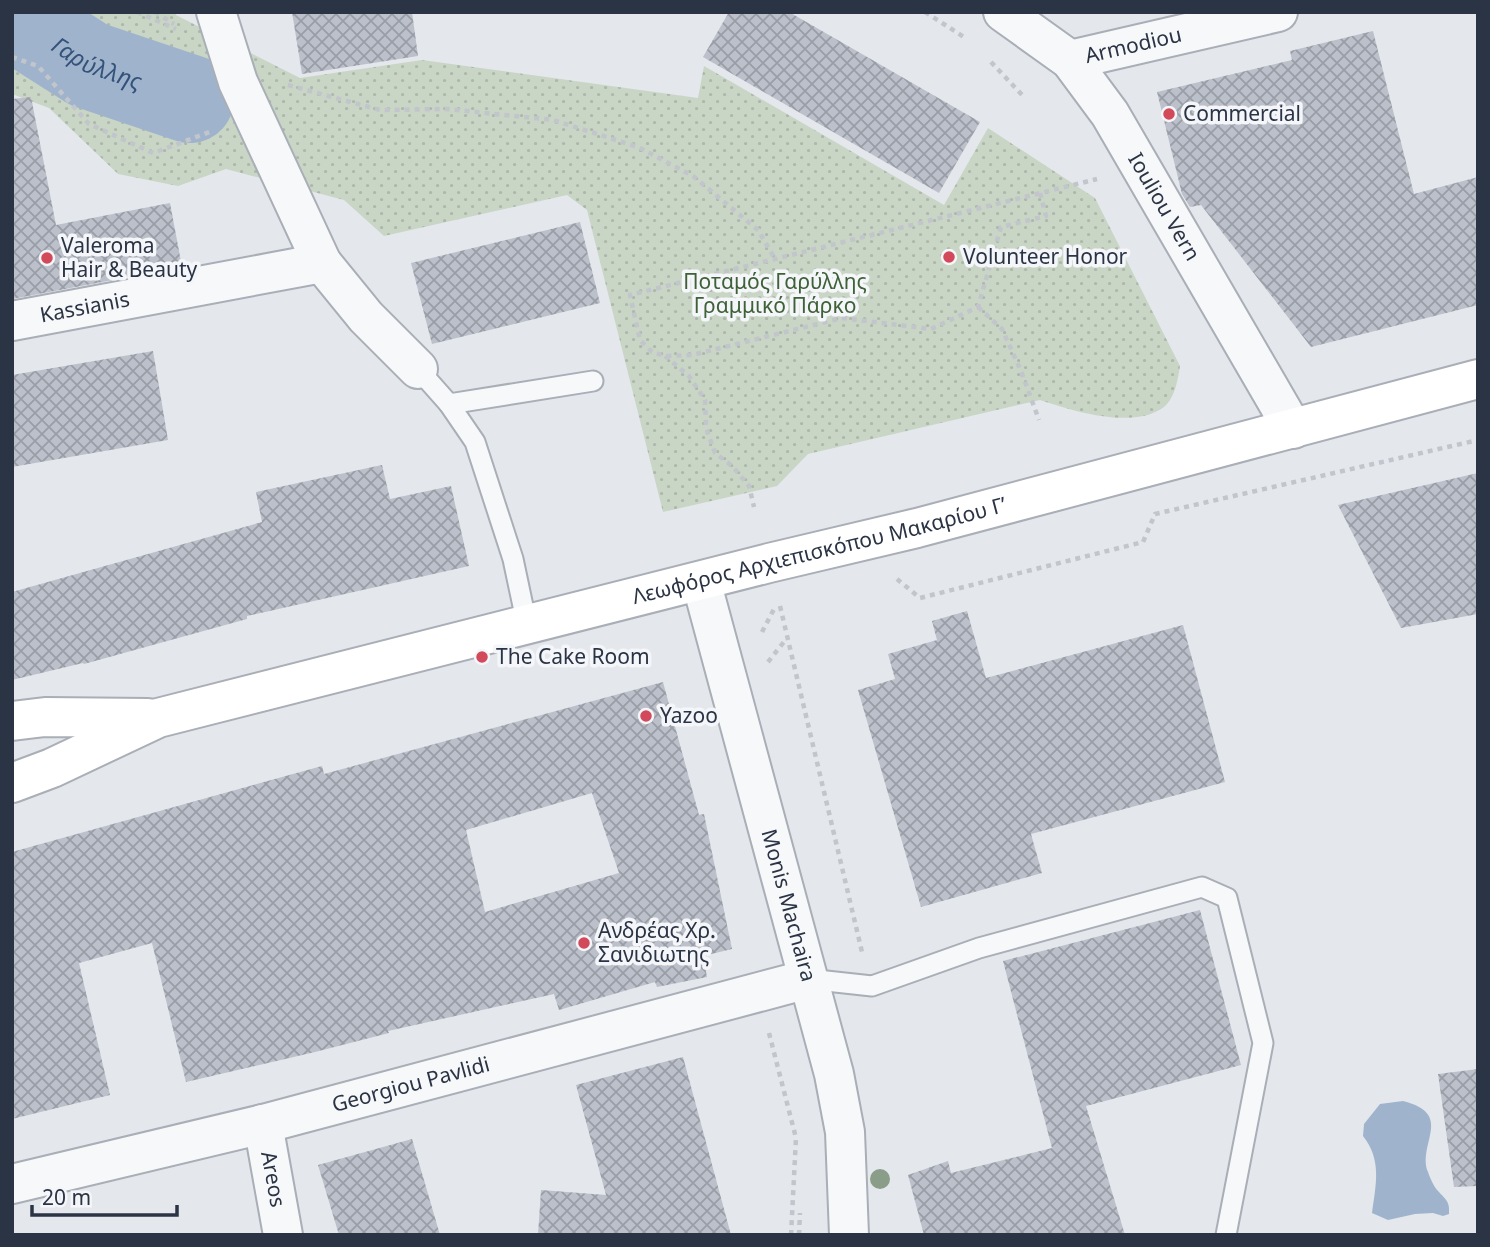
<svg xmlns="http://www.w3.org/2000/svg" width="1490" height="1247" font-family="'Noto Sans',sans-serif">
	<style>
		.park { fill: url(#park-dots) }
		.water { fill: #9fb4cc }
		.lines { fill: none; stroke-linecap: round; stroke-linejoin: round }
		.river { stroke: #9fb4cc; stroke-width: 88 }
		.building { fill: url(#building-cross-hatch); fill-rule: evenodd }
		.lane-casing { stroke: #a9aeb7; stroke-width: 23 }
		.street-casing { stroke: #a9aeb7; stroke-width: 42 }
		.secondary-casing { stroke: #a9aeb7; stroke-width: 42 }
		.path { stroke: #c2c5cb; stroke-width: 4.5; stroke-dasharray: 5 5; stroke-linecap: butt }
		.lane { stroke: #f7f8fa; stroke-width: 19 }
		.street { stroke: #f7f8fa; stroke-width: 38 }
		.secondary { stroke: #fff; stroke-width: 38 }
		.tree { fill: #899d89 }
		.poi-dot { fill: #d1495b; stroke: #f4f6f9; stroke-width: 2.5 }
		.labels { text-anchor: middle; stroke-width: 7; stroke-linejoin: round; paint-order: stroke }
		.street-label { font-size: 21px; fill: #2b3445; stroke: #f4f6f9 }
		.poi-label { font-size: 21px; fill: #2b3445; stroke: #f4f6f9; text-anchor: start }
		.park-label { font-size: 21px; fill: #3f6138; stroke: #f4f6f9 }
		.water-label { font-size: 23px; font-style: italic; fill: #34527a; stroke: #f4f6f9 }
	</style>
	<defs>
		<pattern id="park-dots" width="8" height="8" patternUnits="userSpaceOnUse" patternTransform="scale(1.75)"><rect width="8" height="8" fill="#c9d6c5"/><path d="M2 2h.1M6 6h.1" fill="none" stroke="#adb8ab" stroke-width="1.8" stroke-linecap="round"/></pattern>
		<pattern id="building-cross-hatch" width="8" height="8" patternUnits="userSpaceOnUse" patternTransform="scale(1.75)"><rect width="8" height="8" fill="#bbc0ca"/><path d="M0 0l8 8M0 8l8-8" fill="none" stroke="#989da6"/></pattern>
	</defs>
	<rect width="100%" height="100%" fill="#e4e7ec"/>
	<path class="park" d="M12,12h163l1,3 124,63 122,-18 276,38 6,-32 240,139 44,-77 107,70 85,168c-2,13 -5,32 -16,41 -31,23 -91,4 -124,-7l-232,54 -31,32 -114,26 -76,-302 -20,-15 -183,41 -40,-36 -118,-31 -48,17 -60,-12 -69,-66 -37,-14z"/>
	<path class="water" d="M1403,1101c52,13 14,43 25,71 2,6 6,15 10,19 8,9 12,10 11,23l-6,2 -10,-3 -18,1 -27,6 -16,-7c4,-29 10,-53 -9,-77l1,-12 16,-20z"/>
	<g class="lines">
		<path class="river" id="s1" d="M12,16l77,49 101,34"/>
	</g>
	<g class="building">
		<polygon points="292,12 412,12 418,56 302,74"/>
		<polygon points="729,12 789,12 980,122 939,193 703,57"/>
		<polygon points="1373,31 1414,194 1478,177 1478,305 1311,347 1201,205 1190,207 1182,194 1157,92 1292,60 1290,51"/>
		<polygon points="31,97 56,225 170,203 182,267 12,299 12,99"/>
		<polygon points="580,222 600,303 432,344 411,263"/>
		<polygon points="153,351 168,440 12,467 12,375"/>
		<polygon points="382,465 390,499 451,486 469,566 247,616 247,619 84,664 83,663 12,680 12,592 262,522 256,492"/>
		<polygon points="1478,473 1478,614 1401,628 1338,505"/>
		<polygon points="967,611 986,678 1183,625 1225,782 1031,834 1042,873 921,907 858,690 895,679 888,654 937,640 932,621"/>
		<path d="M663,682l36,133 5,-1 28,135 -29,7 4,21 -50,10 -2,-5 -96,28 -5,-16 -166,37 1,2 -74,19 -129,30 -34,-139 -73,20 31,132 -98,24v-267l310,-86 2,8zM592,793l27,80 -134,39 -19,-82z"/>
		<polygon points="1200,910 1241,1065 1086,1106 1125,1235 924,1235 908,1175 948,1161 951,1173 1052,1148 1003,961"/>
		<polygon points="683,1057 731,1235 538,1235 541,1190 606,1195 576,1085"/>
		<polygon points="1478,1069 1478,1186 1454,1187 1438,1074"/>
		<polygon points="412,1139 440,1235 339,1235 318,1165"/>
	</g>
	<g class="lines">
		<g class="lane-casing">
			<g id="lane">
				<polyline points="418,369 449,404 475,442 513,559 527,625"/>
				<polyline points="449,404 593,381"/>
				<polyline points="808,979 872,986 979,948 1202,887 1227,898 1263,1043 1226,1235"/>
			</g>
		</g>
		<g class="street-casing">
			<g id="street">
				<polyline points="216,12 238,82 322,263 366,317 418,369"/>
				<path id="s2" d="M1003,12l67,48 40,54 183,315"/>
				<path id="s3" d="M1070,60l208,-48"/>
				<path id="s4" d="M12,321l310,-58"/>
				<path id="s5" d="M701,581l133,493 11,58 4,103"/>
				<path id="s6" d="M263,1124l20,111"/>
				<path id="s7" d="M12,1184l251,-60 545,-145"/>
			</g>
		</g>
		<g class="secondary-casing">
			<g id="secondary">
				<polyline points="12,721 45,717 148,718"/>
				<path id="s8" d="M12,783l40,-15 106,-50 611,-155 148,-35 561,-149"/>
			</g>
		</g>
		<g class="path">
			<polyline points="137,12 176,29"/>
			<polyline points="155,12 174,24"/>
			<polyline points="925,12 964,37"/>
			<polyline points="12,57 38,66 89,124 153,153 212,131"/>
			<polyline points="991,62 1024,97"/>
			<polyline points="288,85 380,110 447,109 553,120 638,147 693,176 758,230 775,259"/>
			<polyline points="1040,193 1046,216 1001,227 978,307 931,329 842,318 692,355 665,356 652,352 640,340 630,295 1097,179"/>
			<polyline points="978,307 1002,329 1021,371 1039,420"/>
			<polyline points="665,356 689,376 705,400 706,428 715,453 732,466 749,486 754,507"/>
			<polyline points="897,579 920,598 1143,542 1155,514 1478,440"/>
			<polyline points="780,606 862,952"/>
			<polyline points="762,632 774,609"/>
			<polyline points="768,662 787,638"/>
			<polyline points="769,1033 796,1138"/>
			<polyline points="791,1235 796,1138"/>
			<polyline points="799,1235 800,1213"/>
		</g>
		<use href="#lane" class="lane"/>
		<use href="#street" class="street"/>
		<use href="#secondary" class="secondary"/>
	</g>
	<circle class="tree" cx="880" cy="1179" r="10"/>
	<g class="poi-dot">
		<circle cx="1169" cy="114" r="7"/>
		<circle cx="949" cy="257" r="7"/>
		<circle cx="47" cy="258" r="7"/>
		<circle cx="482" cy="657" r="7"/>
		<circle cx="646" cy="716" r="7"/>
		<circle cx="584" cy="943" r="7"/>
	</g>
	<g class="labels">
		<g class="street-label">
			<text dy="7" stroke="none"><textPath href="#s3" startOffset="65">Armodiou</textPath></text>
			<text dy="7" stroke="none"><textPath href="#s2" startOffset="257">Iouliou Vern</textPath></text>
			<text dy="7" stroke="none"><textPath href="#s4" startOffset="74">Kassianis</textPath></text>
			<text dy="7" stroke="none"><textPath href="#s8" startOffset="842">Λεωφόρος Αρχιεπισκόπου Μακαρίου Γ’</textPath></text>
			<text dy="7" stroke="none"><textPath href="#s5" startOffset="336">Monis Machaira</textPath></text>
			<text dy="7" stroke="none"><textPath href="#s7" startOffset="411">Georgiou Pavlidi</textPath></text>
			<text dy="7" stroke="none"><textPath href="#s6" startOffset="56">Areos</textPath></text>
		</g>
		<g class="poi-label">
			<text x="1183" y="121">Commercial</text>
			<text x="61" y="253">Valeroma<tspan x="61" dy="24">Hair &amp; Beauty</tspan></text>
			<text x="963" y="264">Volunteer Honor</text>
			<text x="496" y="664">The Cake Room</text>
			<text x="660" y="723">Yazoo</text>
			<text x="598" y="938">Ανδρέας Χρ.<tspan x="598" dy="24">Σανιδιωτης</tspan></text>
		</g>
		<g class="park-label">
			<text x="775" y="289">Ποταμός Γαρύλλης<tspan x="775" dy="24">Γραμμικό Πάρκο</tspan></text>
		</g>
		<g class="water-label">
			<text dy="8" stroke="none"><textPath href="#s1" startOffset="98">Γαρύλλης</textPath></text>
		</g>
	</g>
	<rect width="1490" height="1247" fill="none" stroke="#2b3445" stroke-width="28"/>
	<path d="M32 1205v10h145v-10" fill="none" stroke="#2b3445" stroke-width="3.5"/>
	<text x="42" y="1205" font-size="21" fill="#2b3445" stroke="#f4f6f9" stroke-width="5" paint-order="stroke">20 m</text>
</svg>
